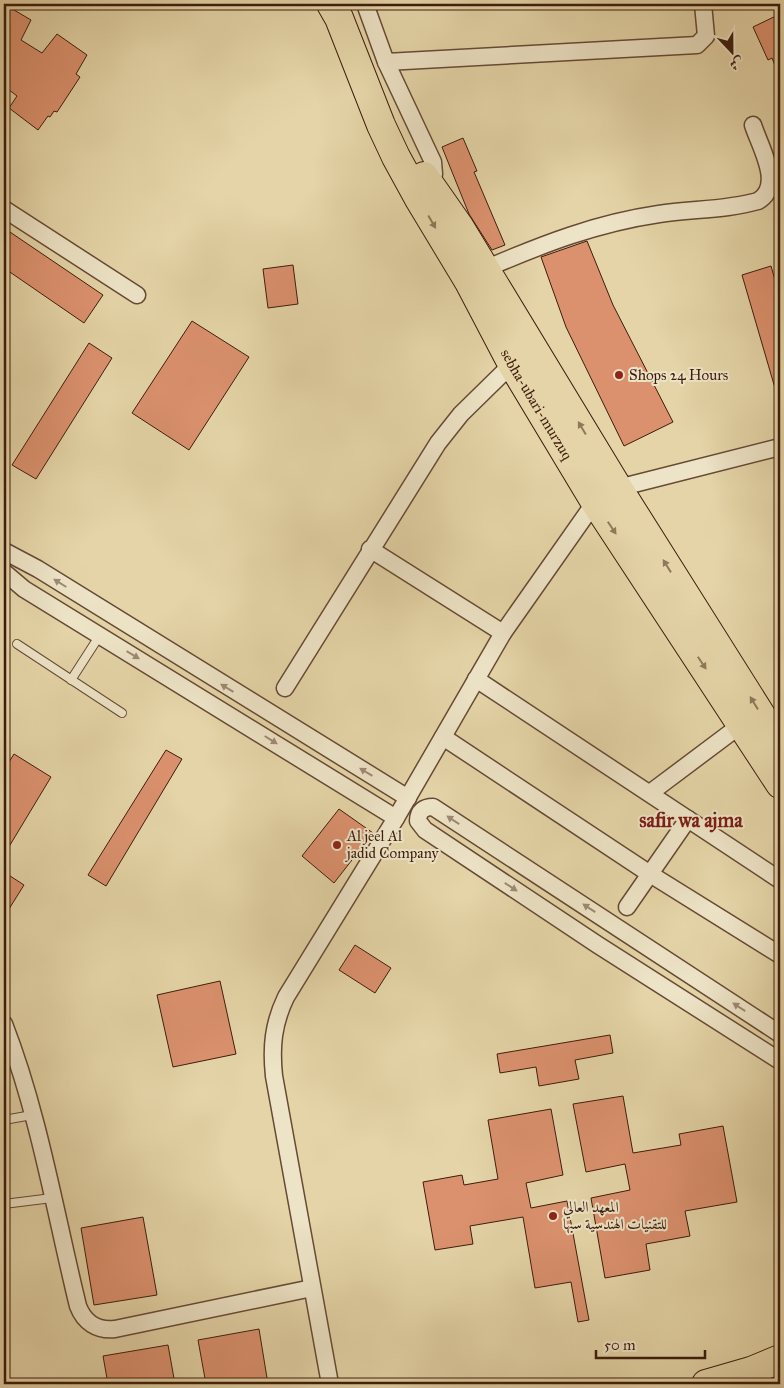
<svg xmlns="http://www.w3.org/2000/svg" width="784" height="1388" font-family="'IM FELL Great Primer',Amiri,serif">
	<style>
		.building { fill: #db916e; stroke: #3d1c0d }
		.lines { fill: none; stroke-linecap: round; stroke-linejoin: round }
		.lane-casing { stroke: #674a34; stroke-width: 10 }
		.street-casing { stroke: #674a34; stroke-width: 19 }
		.highway-casing { stroke: #3d1c0d; stroke-width: 30 }
		.lane { stroke: #ede3c6; stroke-width: 8 }
		.street { stroke: #ede3c6; stroke-width: 16 }
		.highway { stroke: #e4d4a7; stroke-width: 28 }
		.oneway { fill: #90785a }
		.oneway2 { fill: #9e8973 }
		.poi-dot { fill: #8f2418; stroke: #ede3c6; stroke-width: 2 }
		.labels { text-anchor: middle; stroke-width: 4; stroke-linejoin: round; paint-order: stroke }
		.poi-label { font-size: 15px; fill: #3d1c0d; stroke: #ede3c6; text-anchor: start }
		.street-label { font-size: 15px; fill: #3d1c0d; stroke: #ede3c6 }
		.district-label { font-size: 20px; font-weight: bold; fill: #7a1f14; stroke: #ede3c6 }
	</style>
	<rect width="100%" height="100%" fill="#e4d4a7"/>
	<filter id="stains"><feTurbulence type="fractalNoise" baseFrequency=".004" numOctaves="4"/><feColorMatrix values="0 0 0 0 .2 0 0 0 0 .09 0 0 0 0 .02 0 0 0 .5 -.17"/></filter>
	<radialGradient id="worn" r=".72"><stop offset=".6" stop-color="#630" stop-opacity="0"/><stop offset="1" stop-color="#630" stop-opacity=".3"/></radialGradient>
	<g class="building">
		<polygon points="4,4 31,20 21,40 42,53 57,34 87,55 76,74 80,77 63,103 57,112 54,111 50,117 48,116 38,130 9,108 17,96 4,86"/>
		<polygon points="780,14 780,78 772,58 768,60 753,27"/>
		<polygon points="463,138 477,171 474,172 505,245 492,250 469,214 442,147"/>
		<polygon points="4,228 103,295 84,323 4,268"/>
		<polygon points="587,241 613,305 673,422 624,446 566,327 541,257"/>
		<polygon points="293,265 298,304 268,308 263,269"/>
		<polygon points="771,266 780,297 780,394 777,395 742,275"/>
		<polygon points="192,321 249,357 189,450 132,413"/>
		<polygon points="89,343 112,358 36,479 12,465"/>
		<polygon points="166,750 182,759 106,886 88,875"/>
		<polygon points="14,754 51,777 4,855 4,770"/>
		<polygon points="339,809 373,833 334,883 302,856"/>
		<polygon points="4,872 24,885 4,917"/>
		<polygon points="355,945 391,968 375,993 339,970"/>
		<polygon points="220,981 236,1054 173,1067 157,995"/>
		<polygon points="610,1035 613,1053 575,1060 579,1079 539,1086 536,1067 500,1073 497,1054"/>
		<polygon points="623,1096 633,1153 681,1145 679,1134 723,1126 737,1202 685,1211 690,1236 646,1244 650,1270 605,1278 591,1198 630,1190 625,1164 586,1172 573,1104"/>
		<polygon points="551,1109 563,1175 526,1183 531,1208 567,1201 589,1320 578,1322 571,1282 535,1288 523,1217 470,1226 473,1244 435,1250 423,1182 462,1175 464,1185 498,1179 488,1120"/>
		<polygon points="143,1217 157,1295 94,1305 81,1228"/>
		<polygon points="259,1329 268,1384 206,1384 198,1340"/>
		<polygon points="168,1345 175,1384 108,1384 103,1356"/>
	</g>
	<g class="lines">
		<g class="lane-casing">
			<g id="lane">
				<polyline points="17,644 122,713"/>
				<polyline points="71,680 100,635"/>
				<polyline points="4,1120 32,1115"/>
				<polyline points="4,1204 52,1198"/>
			</g>
		</g>
		<g class="street-casing">
			<g id="street">
				<polyline points="365,4 386,62 433,162 434,174 430,187"/>
				<polyline points="386,62 697,45 706,36 703,4"/>
				<polyline points="4,209 137,295"/>
				<path d="M485,269c58,-25 112,-46 174,-55 32,-5 68,-4 99,-13 26,-15 2,-54 -5,-76"/>
				<polyline points="370,549 503,633"/>
				<polyline points="4,551 38,569 408,798"/>
				<polyline points="4,572 24,589 396,818"/>
				<polyline points="476,679 780,880"/>
				<polyline points="285,688 438,443 461,414 512,364"/>
				<polyline points="443,737 650,874 780,955"/>
				<polyline points="650,793 742,724"/>
				<polyline points="627,907 688,819"/>
				<path d="M4,1024c35,90 51,188 74,282 6,16 19,25 37,23l197,-41"/>
				<path d="M780,1034l-347,-227c-9,0 -15,4 -15,14l7,9 173,115 182,116"/>
				<path d="M330,1384l-56,-308c-3,-29 -1,-52 12,-79l110,-179 107,-185 92,-131 23,-14 162,-41"/>
			</g>
		</g>
		<g class="highway-casing">
			<g id="highway">
				<path id="s1" d="M331,4l8,14 42,107 15,32 23,42 50,83 43,82 83,138 185,282"/>
				<polyline points="424,176 459,226 618,488 780,745"/>
				<polyline points="706,1384 751,1371 780,1359"/>
			</g>
		</g>
		<use href="#lane" class="lane"/>
		<use href="#street" class="street"/>
		<use href="#highway" class="highway"/>
	</g>
	<defs><path id="oneway-solid" d="M-6-.8H1V-3.2L6.5 0L1 3.2V.8H-6Z" transform="scale(1.25)"/></defs>
	<g class="oneway">
		<use href="#oneway-solid" transform="translate(432 222) rotate(60)"/>
		<use href="#oneway-solid" transform="translate(582 428) rotate(-121)"/>
		<use href="#oneway-solid" transform="translate(612 528) rotate(56)"/>
		<use href="#oneway-solid" transform="translate(667 566) rotate(-122)"/>
		<use href="#oneway-solid" transform="translate(702 663) rotate(56)"/>
		<use href="#oneway-solid" transform="translate(754 703) rotate(-122)"/>
	</g>
	<g class="oneway2">
		<use href="#oneway-solid" transform="translate(60 583) rotate(-148)"/>
		<use href="#oneway-solid" transform="translate(133 655) rotate(31)"/>
		<use href="#oneway-solid" transform="translate(227 688) rotate(-149)"/>
		<use href="#oneway-solid" transform="translate(271 740) rotate(32)"/>
		<use href="#oneway-solid" transform="translate(366 772) rotate(-149)"/>
		<use href="#oneway-solid" transform="translate(453 820) rotate(-147)"/>
		<use href="#oneway-solid" transform="translate(511 887) rotate(33)"/>
		<use href="#oneway-solid" transform="translate(589 908) rotate(-147)"/>
		<use href="#oneway-solid" transform="translate(739 1007) rotate(-147)"/>
	</g>
	<g class="poi-dot">
		<circle cx="619" cy="375" r="5"/>
		<circle cx="337" cy="845" r="5"/>
		<circle cx="553" cy="1216" r="5"/>
	</g>
	<g class="labels">
		<g class="poi-label">
			<text x="629" y="380">Shops 24 Hours</text>
			<text x="347" y="841">Al jeel Al<tspan x="347" dy="17">jadid Company</tspan></text>
			<text x="563" y="1212">المعهد العالي<tspan x="563" dy="17">للتقنيات الهندسية سبها</tspan></text>
		</g>
		<g class="street-label">
			<text dy="5" stroke="none"><textPath href="#s1" startOffset="451">sebha-ubari-murzuq</textPath></text>
		</g>
		<g class="district-label">
			<text x="691" y="827">safir wa ajma</text>
		</g>
	</g>
	<rect width="784" height="1388" fill="none" stroke="#e4d4a7" stroke-width="20"/>
	<rect x="5" y="5" width="774" height="1378" fill="none" stroke="#3d1c0d" stroke-width="2.5"/>
	<rect x="10" y="10" width="764" height="1368" fill="none" stroke="#3d1c0d"/>
	<g transform="translate(732 52) rotate(158)" stroke="#ede3c6" stroke-width="4" paint-order="stroke">
	<path d="M0-4L9 19L0 12L-9 19Z" fill="#3d1c0d"/>
	<text y="-8" font-size="14" font-weight="bold" text-anchor="middle" fill="#3d1c0d">ش</text>
	</g>
	<path d="M596 1350v8h109v-8" fill="none" stroke="#3d1c0d" stroke-width="2.5"/>
	<text x="604" y="1350" font-size="15" fill="#3d1c0d" stroke="#ede3c6" stroke-width="4" paint-order="stroke">50 m</text>
	<rect width="100%" height="100%" filter="url(#stains)"/>
	<rect width="100%" height="100%" fill="url(#worn)"/>
</svg>
